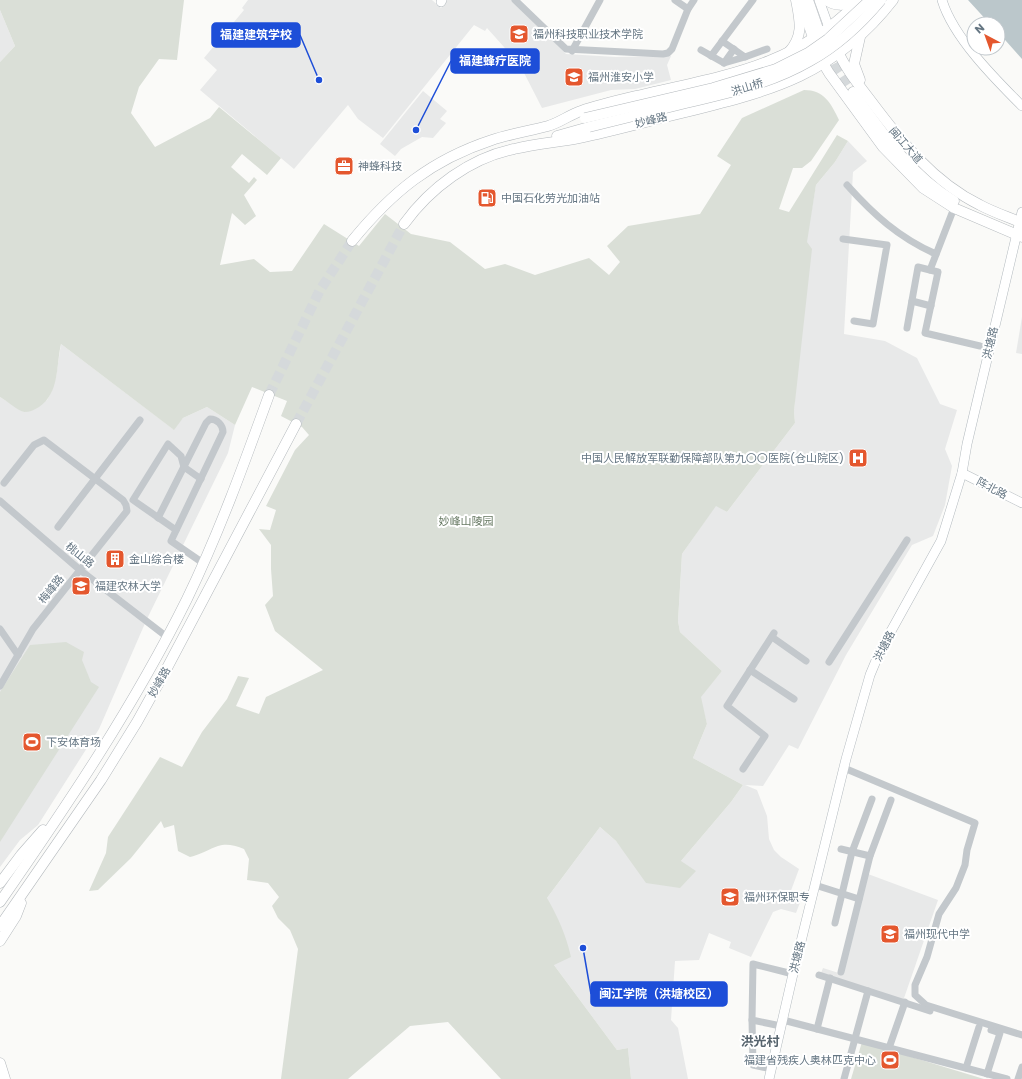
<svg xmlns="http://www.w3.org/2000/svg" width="1022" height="1079" font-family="Poppins,'Noto Sans SC',sans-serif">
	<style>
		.built { fill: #e8e9e9 }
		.green { fill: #dadfd7 }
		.water { fill: #bbc7cb }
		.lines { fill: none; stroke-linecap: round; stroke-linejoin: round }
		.primary-tunnel { stroke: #d5d9db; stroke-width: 10; stroke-dasharray: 10 5; stroke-linecap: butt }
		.secondary-casing { stroke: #b3babf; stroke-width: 10 }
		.primary-casing { stroke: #b5babe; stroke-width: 11 }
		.street { stroke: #c3c8cc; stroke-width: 7 }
		.secondary { stroke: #fff; stroke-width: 9 }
		.primary { stroke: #fff; stroke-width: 10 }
		.primary-bridge-casing { stroke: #b5babe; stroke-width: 11; stroke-linecap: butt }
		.primary-bridge { stroke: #fff; stroke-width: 10 }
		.labels { text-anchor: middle; stroke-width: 4; stroke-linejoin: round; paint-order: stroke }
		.poi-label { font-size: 11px; fill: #657683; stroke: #fff; text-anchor: start }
		.street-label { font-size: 11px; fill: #657683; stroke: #fff }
		.park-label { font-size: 11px; fill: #687a64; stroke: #fff }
		.quarter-label { font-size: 13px; font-weight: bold; fill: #57646e; stroke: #fff }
		.leader { fill: none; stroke: #1d4ed8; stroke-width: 1.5 }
		.callout-dot { fill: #1d4ed8; stroke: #fff; stroke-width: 1.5 }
		.callout { fill: #1d4ed8; stroke: #1d4ed8; stroke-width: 1.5 }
		.callout-label { font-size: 12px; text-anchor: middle; font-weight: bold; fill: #fff }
	</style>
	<rect width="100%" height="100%" fill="#fafaf8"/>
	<g class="built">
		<polygon points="248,0 432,0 441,8 446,0 512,0 566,54 616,57 671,56 667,65 671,80 635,89 611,90 542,108 520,65 487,28 485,31 474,25 383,138 358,119 348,105 294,169 200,90 217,70 204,58 244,10 242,8"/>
		<polygon points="0,10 15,46 0,62"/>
		<polygon points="423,91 447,111 440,119 446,123 433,138 422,137 401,149 395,156 380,144"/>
		<polygon points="848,141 867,161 853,172 844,334 885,341 917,358 940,404 957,410 945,449 952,466 945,505 933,536 912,545 846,655 798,749 789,745 763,786 745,785 757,790 767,816 769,839 774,850 781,857 799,869 789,896 801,900 796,913 781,909 773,912 751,957 729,948 731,942 709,933 699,960 675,961 671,1020 678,1028 688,1079 631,1079 628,1048 617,1050 554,965 547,898 600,827 616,841 628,856 681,861 731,802 743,785 693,758 707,724 700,697 722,671 680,632 678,621 682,554 716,505 727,512 795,423 794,411 806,242 816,185 835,162"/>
		<polygon points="1022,317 1022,354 1016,353"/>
		<polygon points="61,344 173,429 183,418 207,407 235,425 228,453 146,621 99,729 38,825 20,840 0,867 0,397 24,412 47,400 51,393 56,377"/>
		<polygon points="868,874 938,900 903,1001 821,973 823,968 842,974"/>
	</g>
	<g class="green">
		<path d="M0,0h184l-7,60 -18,-1 -20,28 -8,26 24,34 55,-29 9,-11 62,51 -14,17 -25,-21 -11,13 18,16 5,-6 3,3 -13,15 12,21 -11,9 -13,-12 -12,52 34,-6 16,13 22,-1 32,-47 35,22 26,-32 26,20 39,8 35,27 20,-5 30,11 54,-17 20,17 11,-13 -13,-16 21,-20 72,-12 31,-49 -14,-9 25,-38 62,-28c20,0 27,13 35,30l-28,41 -9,7h-9l-14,41 10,3 48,-77 11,6 -13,21 -19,23 -9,57 5,7 -18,162 1,12 -68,89 -11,-6 -34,48 -4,67 2,11 42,39 -21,26 6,27 -14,34 50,27 -12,17 -50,59 15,10 -16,17 -34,-5 -30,-42 -16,-14 -53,71c11,19 19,37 24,59l-17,8 63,85 11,-2 3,31h-130l-53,-57 -38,4 -62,53h-67l17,-130 -8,-19 -12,-12 -6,-12 7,-9 -11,-14 -21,-3 2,-21 -5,-10c-26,-11 -30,2 -54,8l-12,-6 -4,-26 -10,3 -3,-7 -30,37 -33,32 -9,1 17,-38 2,-16 52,-80 22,10 20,-35 25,-33 11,-23 11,2 -13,28 23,8 7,-17 57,-27 -48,-39 -10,-26 8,-9 -2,-27v-24l-12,-16 11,1 6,-20 -10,-4 29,-56 14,-15 -7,-8 -21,-11 6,-15 -35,-14 -17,38 -28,-18 -24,11 -9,12 -113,-86c-5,21 -1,49 -22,63 -5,3 -9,5 -15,5 -7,-2 -17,-11 -24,-15v-335l15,-16 -15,-36z"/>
		<polygon points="66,642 84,652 82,660 91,682 99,687 0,842 0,692 30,645"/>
		<polygon points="862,1042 984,1079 851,1079"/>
	</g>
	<polygon class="water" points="968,0 1022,0 1022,59 998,32 998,24 990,24"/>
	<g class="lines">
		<g class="primary-tunnel">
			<polyline points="828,50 838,69 853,92"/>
			<polyline points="269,395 320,290 352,241"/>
			<polyline points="296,424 404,224"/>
		</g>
		<g class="secondary-casing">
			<g id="secondary">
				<polyline points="819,0 829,28"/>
				<path d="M942,0c11,37 53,79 80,106"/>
				<polyline points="800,1 813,39"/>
				<polyline points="441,2 442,0"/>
				<polyline points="962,473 1022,503"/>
				<polyline points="769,1079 793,974 846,759 870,675 880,651 941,541 962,473 967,444 1022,212"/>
			</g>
		</g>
		<g class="primary-casing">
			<g id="primary">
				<polyline points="808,0 818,29"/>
				<path d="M826,0c9,6 19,7 28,0"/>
				<path d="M836,47c8,20 22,37 35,54 30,40 62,81 109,104 13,7 28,12 42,18"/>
				<path d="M789,52c15,-17 11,-31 7,-52"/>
				<polyline points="820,58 829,73 883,147 923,188 954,208 1022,237"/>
				<polyline points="860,80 854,64 860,37"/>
				<path d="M853,92c29,40 57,83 101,109"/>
				<polyline points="557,136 589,127"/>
				<path d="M404,224c26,-36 66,-66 110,-75 21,-5 44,-7 65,-11 35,-7 69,-17 103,-25 88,-22 152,-37 211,-113"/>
				<path d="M352,241c40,-49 79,-81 140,-101 18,-6 37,-9 56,-14 11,-3 21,-11 33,-15 20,-7 43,-12 64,-17 84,-19 152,-29 215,-94"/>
				<polyline points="0,883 21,855 43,830"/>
				<path d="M0,902c68,-98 134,-196 187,-303 32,-66 57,-135 82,-204"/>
				<polyline points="0,926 101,780 137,722 167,668 296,424"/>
				<polyline points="0,941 16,916 21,903"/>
				<polyline points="0,1063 5,1079"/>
			</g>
		</g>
		<g class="street">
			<polyline points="515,0 566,49 663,54 668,53 672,49 688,9 694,0"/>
			<polyline points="675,0 688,9"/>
			<polyline points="722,41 745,57 767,49"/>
			<polyline points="701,50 724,63 734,49"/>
			<polyline points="572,51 600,0"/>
			<polyline points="711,56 753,0"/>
			<polyline points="724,63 745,57"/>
			<path d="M847,185c26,29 52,53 89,69"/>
			<polyline points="954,208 930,270 938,272 925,333 980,346"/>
			<polyline points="843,239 887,245 873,324 854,321"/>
			<polyline points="912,301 931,306"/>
			<polyline points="907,328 918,267 930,270"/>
			<polyline points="0,501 80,570 167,637"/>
			<path d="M158,518l48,-95 4,-4c7,0 13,6 13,13l-52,109 32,22"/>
			<polyline points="58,527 140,420"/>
			<polyline points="176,530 133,500 168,444 181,456 184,467 201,479"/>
			<polyline points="0,629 18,655"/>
			<polyline points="772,637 806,661"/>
			<polyline points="829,662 907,540"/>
			<polyline points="750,670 794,699"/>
			<polyline points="0,686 33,629 127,511 126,505 123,500 44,440 34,445 4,483"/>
			<polyline points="844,768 975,823 967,850 965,865 956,888 939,914 927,957 915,985 915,995 926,1005 1022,1035"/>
			<polyline points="743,769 765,736 727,706 774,633"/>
			<polyline points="841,849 870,856"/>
			<polyline points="815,885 859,899"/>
			<polyline points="835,923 852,852 872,799"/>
			<polyline points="841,972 870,856 891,800"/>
			<polyline points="819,975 930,1011"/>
			<polyline points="752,1020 753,1065 772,1069"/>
			<polyline points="783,1020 1007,1079"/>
			<polyline points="781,1026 752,1020 753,964 793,974"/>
			<polyline points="817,1029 830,978"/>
			<polyline points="889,1048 905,1002"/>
			<polyline points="966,1068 979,1027"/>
			<polyline points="987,1074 1000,1033 991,1030"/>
			<polyline points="844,1079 868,991"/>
			<polyline points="1018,1079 1022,1067"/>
		</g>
		<use href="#secondary" class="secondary"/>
		<use href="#primary" class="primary"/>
		<g class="primary-bridge-casing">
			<g id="primary-bridge">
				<polyline points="585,118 713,88 776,69 808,53 828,39 870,0"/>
				<path d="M589,127c32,-8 65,-16 97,-24 43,-10 86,-20 124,-42 27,-15 51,-37 71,-61"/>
			</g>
		</g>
		<use href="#primary-bridge" class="primary-bridge"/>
	</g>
	<defs>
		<g id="university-square" transform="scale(1)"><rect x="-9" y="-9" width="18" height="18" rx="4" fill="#e4572e" stroke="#fff"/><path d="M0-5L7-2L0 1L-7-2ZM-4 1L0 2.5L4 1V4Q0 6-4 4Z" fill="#fff"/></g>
		<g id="school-square" transform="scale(1)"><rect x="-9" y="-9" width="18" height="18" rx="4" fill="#e4572e" stroke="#fff"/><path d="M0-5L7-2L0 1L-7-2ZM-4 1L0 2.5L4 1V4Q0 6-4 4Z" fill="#fff"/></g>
		<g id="office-square" transform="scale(1)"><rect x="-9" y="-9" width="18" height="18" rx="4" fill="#e4572e" stroke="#fff"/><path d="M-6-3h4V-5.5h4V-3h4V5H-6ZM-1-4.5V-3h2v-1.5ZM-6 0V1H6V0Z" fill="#fff"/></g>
		<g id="fuel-square" transform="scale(1)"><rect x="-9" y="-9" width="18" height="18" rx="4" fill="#e4572e" stroke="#fff"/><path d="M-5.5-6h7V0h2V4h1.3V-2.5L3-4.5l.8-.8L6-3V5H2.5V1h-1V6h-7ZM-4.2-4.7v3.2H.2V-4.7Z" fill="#fff"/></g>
		<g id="hospital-square" transform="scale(1)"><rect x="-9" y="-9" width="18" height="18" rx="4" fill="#e4572e" stroke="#fff"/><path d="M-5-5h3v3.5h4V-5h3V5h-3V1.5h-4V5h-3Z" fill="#fff"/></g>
		<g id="building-square" transform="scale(1)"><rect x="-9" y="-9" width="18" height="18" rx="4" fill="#e4572e" stroke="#fff"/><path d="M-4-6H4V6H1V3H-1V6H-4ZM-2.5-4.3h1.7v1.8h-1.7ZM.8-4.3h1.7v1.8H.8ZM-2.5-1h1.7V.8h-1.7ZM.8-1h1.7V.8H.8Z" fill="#fff"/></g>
		<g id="stadium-square" transform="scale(1)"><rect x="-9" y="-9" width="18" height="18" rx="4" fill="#e4572e" stroke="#fff"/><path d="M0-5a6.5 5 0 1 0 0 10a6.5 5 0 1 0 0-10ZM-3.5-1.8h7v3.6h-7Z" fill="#fff"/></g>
	</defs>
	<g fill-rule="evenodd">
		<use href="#university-square" x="519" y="34"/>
		<use href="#school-square" x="574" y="77"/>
		<use href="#office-square" x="344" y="166"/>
		<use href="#fuel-square" x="487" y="198"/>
		<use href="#hospital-square" x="858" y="458"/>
		<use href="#building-square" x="115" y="559"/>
		<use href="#university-square" x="81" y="586"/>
		<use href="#stadium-square" x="32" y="742"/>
		<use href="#university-square" x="730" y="897"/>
		<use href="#school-square" x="890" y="934"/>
		<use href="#stadium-square" x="890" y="1060"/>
	</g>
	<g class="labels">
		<g class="poi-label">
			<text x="533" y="38">福州科技职业技术学院</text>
			<text x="588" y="81">福州淮安小学</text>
			<text x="358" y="170">神蜂科技</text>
			<text x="501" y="202">中国石化劳光加油站</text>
			<text x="844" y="462" text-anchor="end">中国人民解放军联勤保障部队第九〇〇医院(仓山院区)</text>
			<text x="129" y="563">金山综合楼</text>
			<text x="95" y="590">福建农林大学</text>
			<text x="46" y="746">下安体育场</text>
			<text x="744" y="901">福州环保职专</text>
			<text x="904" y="938">福州现代中学</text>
			<text x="876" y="1064" text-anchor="end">福建省残疾人奥林匹克中心</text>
		</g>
		<g class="street-label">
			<text transform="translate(747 87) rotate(-17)" y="4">洪山桥</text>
			<text transform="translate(651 120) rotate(-14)" y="4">妙峰路</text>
			<text transform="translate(906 145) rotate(49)" y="4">闽江大道</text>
			<text transform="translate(990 343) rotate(-77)" y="4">洪塘路</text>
			<text transform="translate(992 488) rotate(28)" y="4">阵北路</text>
			<text transform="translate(80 555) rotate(39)" y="4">桃山路</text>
			<text transform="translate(51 589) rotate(-51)" y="4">梅峰路</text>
			<text transform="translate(884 646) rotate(-63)" y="4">洪塘路</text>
			<text transform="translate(159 682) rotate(-61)" y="4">妙峰路</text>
			<text transform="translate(797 957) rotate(-76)" y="4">洪塘路</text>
		</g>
		<g class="park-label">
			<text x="466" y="525">妙峰山陵园</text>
		</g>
		<g class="quarter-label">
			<text x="760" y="1046">洪光村</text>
		</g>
	</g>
	<path class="leader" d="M319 80L300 35M416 130L451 61M583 948L591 994"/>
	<g class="callout-dot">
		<circle cx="319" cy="80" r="4"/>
		<circle cx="416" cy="130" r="4"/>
		<circle cx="583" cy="948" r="4"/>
	</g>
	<g class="callout">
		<rect x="212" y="23" width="88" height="24" rx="4"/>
		<rect x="451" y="49" width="88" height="24" rx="4"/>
		<rect x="591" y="982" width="136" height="24" rx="4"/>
	</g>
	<g class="callout-label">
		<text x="256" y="39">福建建筑学校</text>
		<text x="495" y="65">福建蜂疗医院</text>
		<text x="659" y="998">闽江学院（洪塘校区）</text>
	</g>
	<g transform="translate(986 36) rotate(319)"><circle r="19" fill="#ffffff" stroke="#c1c8cd"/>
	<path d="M0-3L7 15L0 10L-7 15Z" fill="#e4572e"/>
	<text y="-6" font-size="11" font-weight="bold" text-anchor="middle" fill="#657683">N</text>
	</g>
</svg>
